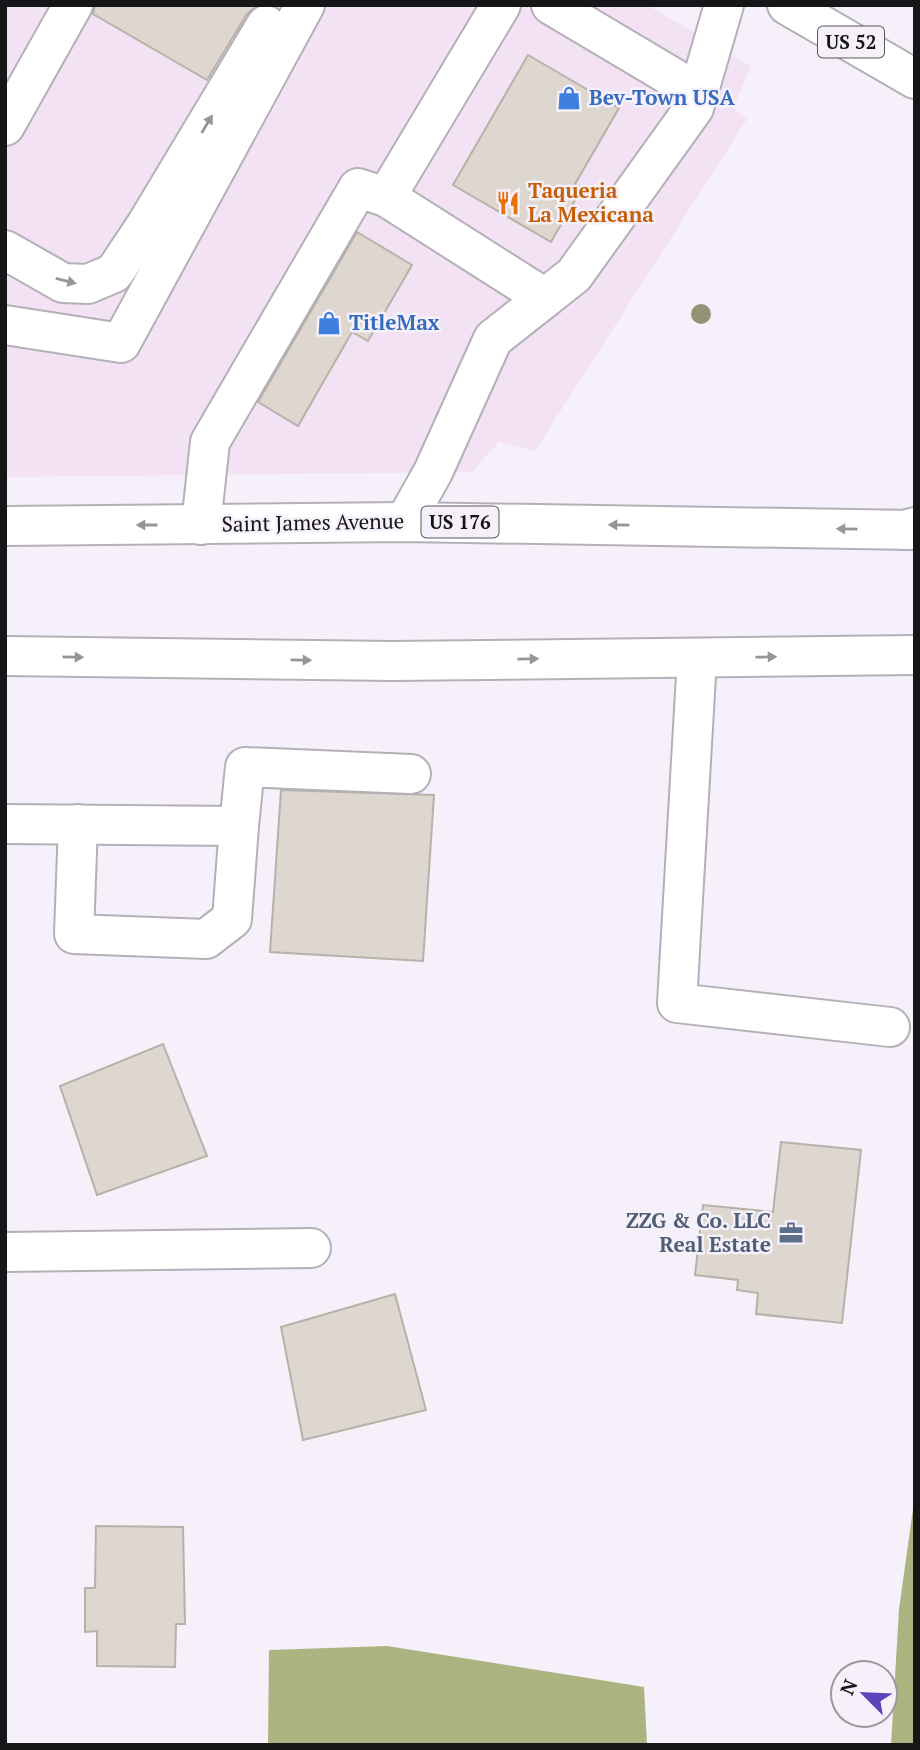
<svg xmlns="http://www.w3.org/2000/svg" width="920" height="1750" font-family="'PT Serif',serif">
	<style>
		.commercial { fill: #f2e2f4 }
		.forest { fill: #abb381 }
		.building { fill: #ded7cf; stroke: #b8b1a9; stroke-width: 2 }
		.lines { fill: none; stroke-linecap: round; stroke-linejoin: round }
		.minor-casing { stroke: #b4b0b8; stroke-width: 42 }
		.major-casing { stroke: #b4b0b8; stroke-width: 42 }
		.highway-casing { stroke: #b4b0b8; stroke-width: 42 }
		.minor { stroke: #fff; stroke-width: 38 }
		.major { stroke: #fff; stroke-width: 38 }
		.highway { stroke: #fff; stroke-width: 38 }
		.tree { fill: #929377 }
		.oneway { fill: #969697 }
		.labels { text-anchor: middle; stroke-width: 5; stroke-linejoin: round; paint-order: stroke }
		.shield { fill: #f5f0f9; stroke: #59575c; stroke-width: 2 }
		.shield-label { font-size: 19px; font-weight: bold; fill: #161518 }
		.shop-label { font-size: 21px; font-weight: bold; fill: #366cbe; stroke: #f5f0f9; text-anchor: start }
		.food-label { font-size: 21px; font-weight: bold; fill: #c56008; stroke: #f5f0f9; text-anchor: start }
		.street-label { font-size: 21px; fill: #161518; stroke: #f5f0f9 }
		.service-label { font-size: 21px; font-weight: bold; fill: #4e5e75; stroke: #f5f0f9; text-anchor: end }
	</style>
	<rect width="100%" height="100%" fill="#f5f0f9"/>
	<polygon class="commercial" points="5,5 647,5 751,66 733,108 747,119 535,451 499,442 472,472 5,477"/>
	<g class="forest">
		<polygon points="915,1495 915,1745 891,1745 899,1609"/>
		<polygon points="387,1646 644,1687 647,1745 268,1745 269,1650"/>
	</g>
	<g class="building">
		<polygon points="95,5 258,5 247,14 207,80 93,14"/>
		<polygon points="528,55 619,108 575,184 582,188 551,242 453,185"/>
		<polygon points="357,232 412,265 368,341 352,332 298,426 258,402"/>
		<polygon points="281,790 434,795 423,961 270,952"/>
		<polygon points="163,1044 207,1156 97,1195 60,1086"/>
		<polygon points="781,1142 861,1150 842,1323 756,1314 758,1293 737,1290 738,1280 695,1275 703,1205 773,1212"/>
		<polygon points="395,1294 426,1410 303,1440 281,1327"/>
		<polygon points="96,1526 183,1527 185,1624 176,1624 175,1667 97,1666 97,1631 85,1632 85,1588 95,1588"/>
	</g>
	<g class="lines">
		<g class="minor-casing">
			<g id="minor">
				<polyline points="501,5 386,197 545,298"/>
				<polyline points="551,5 699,93"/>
				<polyline points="5,126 73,5"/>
				<polyline points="5,250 63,283 88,284 114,273 146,225 266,25"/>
				<polyline points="5,325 121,343 305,5"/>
				<polyline points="405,522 433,472 493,339 574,275 694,108 724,5"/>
				<polyline points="201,525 210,442 358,188 386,197"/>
				<polyline points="697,658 677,1003 890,1027"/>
				<polyline points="5,824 239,826 245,767 411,774"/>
				<polyline points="78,824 74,934 206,939 232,919 239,826"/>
				<polyline points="5,1252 311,1248"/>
			</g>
		</g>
		<g class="major-casing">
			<g id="major">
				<polyline points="5,526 405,522 915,530"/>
				<polyline points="5,656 393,661 915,655"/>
			</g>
		</g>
		<g class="highway-casing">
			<g id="highway">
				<polyline points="787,5 915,79"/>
				<polyline points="904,530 915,527"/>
			</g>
		</g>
		<use href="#minor" class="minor"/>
		<use href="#major" class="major"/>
		<use href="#highway" class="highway"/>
	</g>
	<circle class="tree" cx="701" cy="314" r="10"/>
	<defs><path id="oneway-solid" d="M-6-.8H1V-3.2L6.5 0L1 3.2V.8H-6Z" transform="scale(1.75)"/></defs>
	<g class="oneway">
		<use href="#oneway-solid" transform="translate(207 124) rotate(-59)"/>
		<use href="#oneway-solid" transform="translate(66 281) rotate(14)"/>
		<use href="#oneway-solid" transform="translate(147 525) rotate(180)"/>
		<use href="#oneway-solid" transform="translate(619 525) rotate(-179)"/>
		<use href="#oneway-solid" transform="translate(847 529) rotate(-179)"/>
		<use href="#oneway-solid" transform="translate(73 657) rotate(1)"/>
		<use href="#oneway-solid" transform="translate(766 657) rotate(-1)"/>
		<use href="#oneway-solid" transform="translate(528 659) rotate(-1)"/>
		<use href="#oneway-solid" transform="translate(301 660) rotate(1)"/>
	</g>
	<defs>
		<g id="shop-bare" transform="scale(1.89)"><path d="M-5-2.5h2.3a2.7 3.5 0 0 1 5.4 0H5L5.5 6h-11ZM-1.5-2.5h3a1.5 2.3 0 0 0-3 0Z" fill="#3f7fe0" stroke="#f5f0f9" stroke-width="2.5" paint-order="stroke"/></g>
		<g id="restaurant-bare" transform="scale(1.89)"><path d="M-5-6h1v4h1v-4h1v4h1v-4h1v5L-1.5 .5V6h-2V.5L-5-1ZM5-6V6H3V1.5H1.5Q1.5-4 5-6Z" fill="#e8710a" stroke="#f5f0f9" stroke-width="2.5" paint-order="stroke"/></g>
		<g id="office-bare" transform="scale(1.89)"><path d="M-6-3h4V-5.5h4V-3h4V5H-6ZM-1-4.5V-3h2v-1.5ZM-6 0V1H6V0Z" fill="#5c6f8a" stroke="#f5f0f9" stroke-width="2.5" paint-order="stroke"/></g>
	</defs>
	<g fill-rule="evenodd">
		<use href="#shop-bare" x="569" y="98"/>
		<use href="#restaurant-bare" x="508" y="203"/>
		<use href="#shop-bare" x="329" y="323"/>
		<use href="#office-bare" x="791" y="1233"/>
	</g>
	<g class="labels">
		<g class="shield">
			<rect x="818" y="26.5" width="66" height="31" rx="5"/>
			<rect x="421.5" y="506.5" width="77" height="31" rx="5"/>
		</g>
		<g class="shield-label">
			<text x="851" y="49">US 52</text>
			<text x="460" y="529">US 176</text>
		</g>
		<g class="shop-label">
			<text x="589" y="105">Bev-Town USA</text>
			<text x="349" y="330">TitleMax</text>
		</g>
		<g class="food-label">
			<text x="528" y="198">Taqueria<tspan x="528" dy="24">La Mexicana</tspan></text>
		</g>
		<g class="street-label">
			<text transform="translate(313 523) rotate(-1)" y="7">Saint James Avenue</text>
		</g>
		<g class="service-label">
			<text x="771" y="1228">ZZG &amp; Co. LLC<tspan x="771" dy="24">Real Estate</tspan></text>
		</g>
	</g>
	<rect width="920" height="1750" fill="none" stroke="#161518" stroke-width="14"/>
	<g transform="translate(864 1694) rotate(294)"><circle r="33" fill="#f5f0f9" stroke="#9c989f" stroke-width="2"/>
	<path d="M0-5L12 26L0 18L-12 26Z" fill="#5e43bc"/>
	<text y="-10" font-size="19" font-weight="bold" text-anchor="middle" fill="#161518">N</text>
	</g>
</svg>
